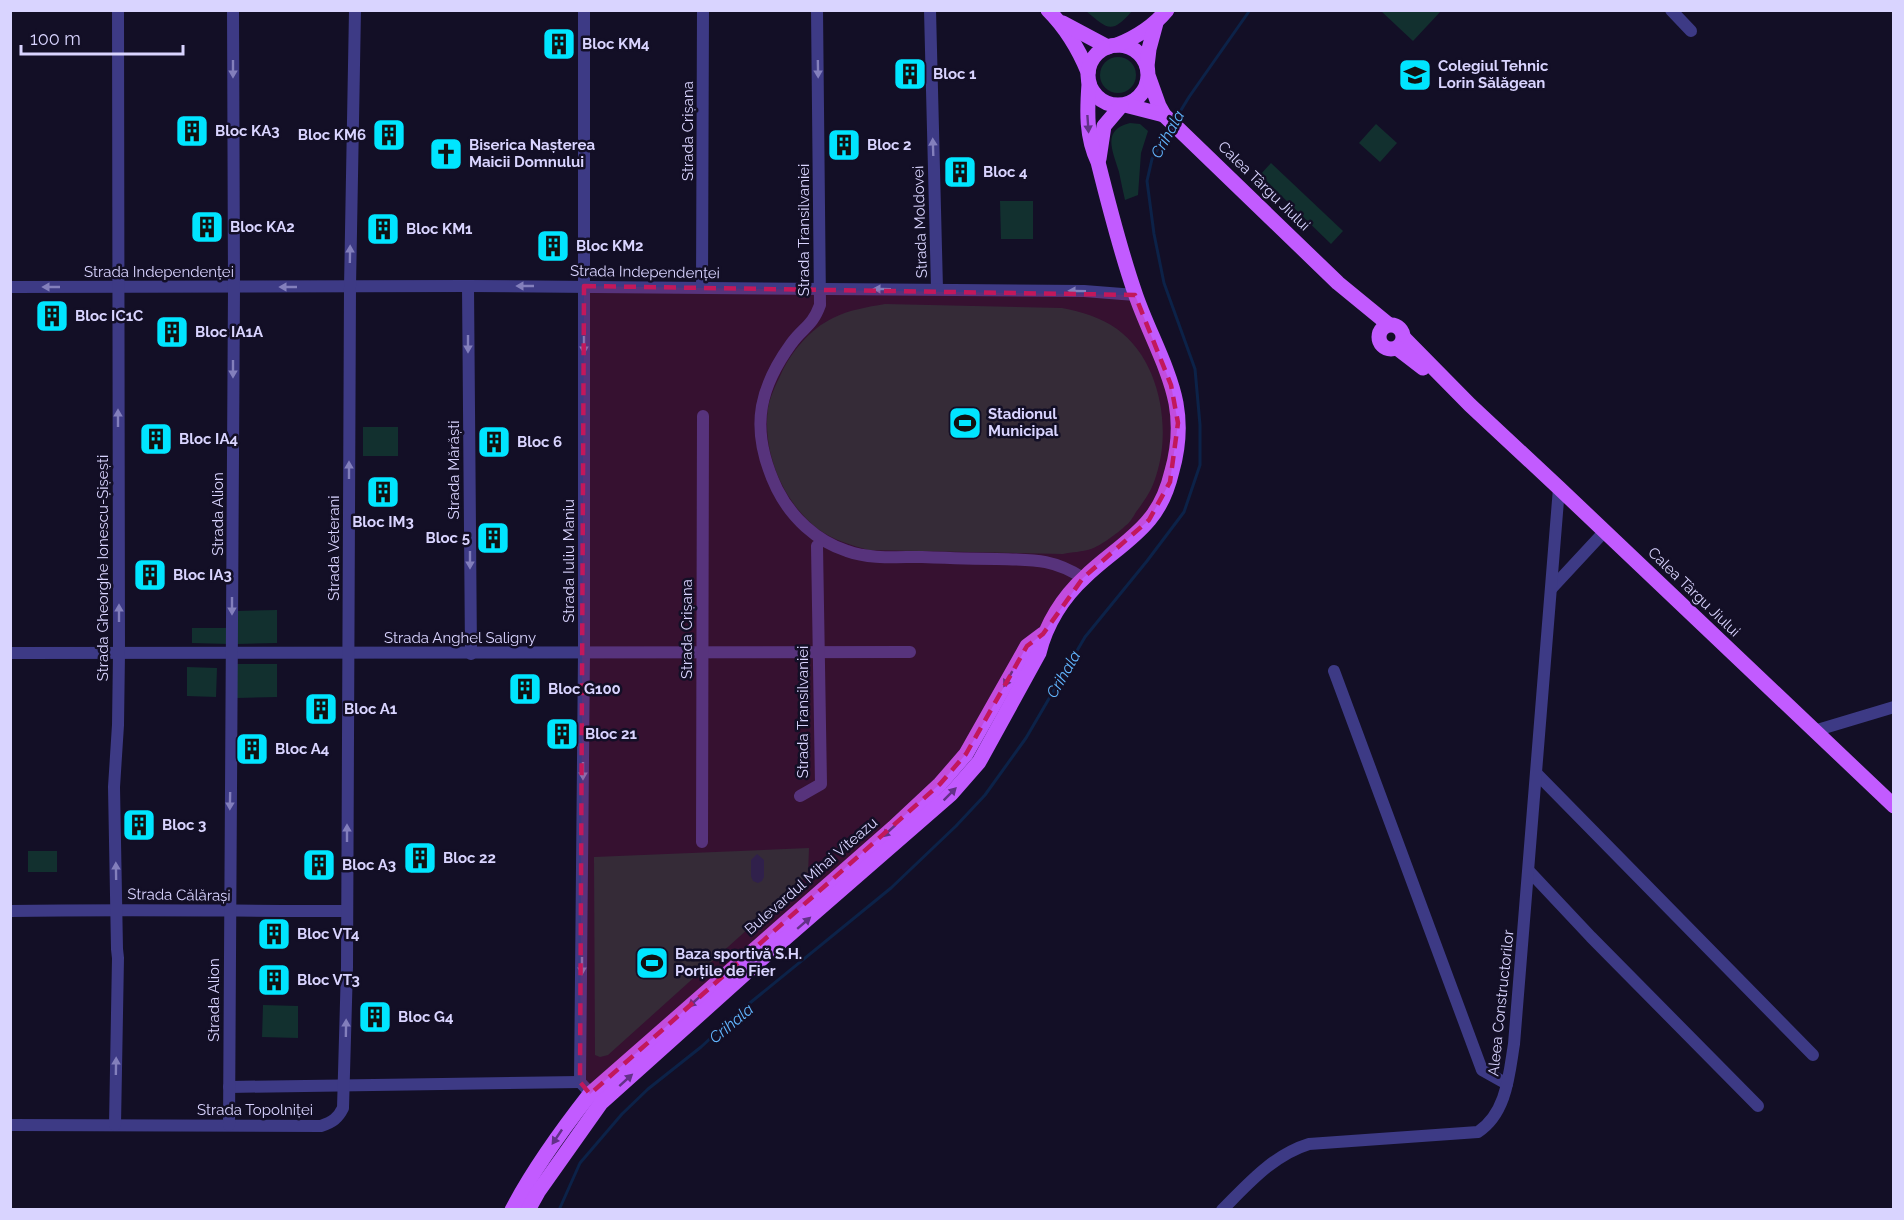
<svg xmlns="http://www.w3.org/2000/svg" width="1904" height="1220" font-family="Raleway,sans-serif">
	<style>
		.green { fill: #12302f }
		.water { fill: #0c2248 }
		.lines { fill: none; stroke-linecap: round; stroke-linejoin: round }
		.stream { stroke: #0c2248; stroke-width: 3 }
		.minor { stroke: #3d3a85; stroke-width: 12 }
		.major { stroke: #c25bff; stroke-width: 15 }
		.oneway { fill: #837fbc }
		.oneway2 { fill: #623188 }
		.marked { fill: #c2185b; fill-opacity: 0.2; stroke: #c2185b; stroke-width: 4.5; stroke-dasharray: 12 8; stroke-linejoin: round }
		.labels { text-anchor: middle; stroke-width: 5; stroke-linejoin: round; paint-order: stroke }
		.poi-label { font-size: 15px; font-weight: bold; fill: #d9d4ff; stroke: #130f26; text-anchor: start }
		.street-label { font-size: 15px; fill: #d9d4ff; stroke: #130f26 }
		.water-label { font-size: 16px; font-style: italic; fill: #62b6ff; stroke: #130f26 }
	</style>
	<rect width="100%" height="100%" fill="#130f26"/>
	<g class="green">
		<path d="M1130,10l2,1c-21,24 -24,18 -46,0z"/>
		<polygon points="1381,11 1441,11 1413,41"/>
		<circle cx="1118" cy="75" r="18"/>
		<path d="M1130,123l10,1 8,7 -7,22 -3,42 -13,5c-2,-9 -4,-18 -6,-28 -6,-21 -18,-42 11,-49z"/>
		<polygon points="1376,124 1397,143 1380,162 1359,143"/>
		<polygon points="1271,163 1343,231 1331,244 1260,175"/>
		<polygon points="1000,201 1033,201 1033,239 1001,239"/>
		<path d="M885,304l177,4c20,4 38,9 55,21 43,31 55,99 39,147 -4,14 -11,24 -20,36 -3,5 -6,11 -11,14 -7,7 -25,20 -34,23 -9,3 -19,3 -28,5l-195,-4c-17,-5 -35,-10 -50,-21 -35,-27 -56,-77 -50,-121 2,-11 8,-24 13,-34 10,-22 29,-45 52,-56 16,-8 34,-11 52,-14z"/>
		<rect x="363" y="427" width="35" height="29"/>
		<polygon points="277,610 277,643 237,644 237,611"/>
		<polygon points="192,628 229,628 229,644 192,643"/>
		<polygon points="237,664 277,664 277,697 237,698"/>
		<polygon points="187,667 217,668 216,697 187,696"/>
		<polygon points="809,848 808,875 608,1055 600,1057 595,1055 594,857"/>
		<rect x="28" y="851" width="29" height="21"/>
		<polygon points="263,1005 298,1006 298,1038 262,1037"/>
	</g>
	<polygon class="water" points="757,854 764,860 764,877 762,881 758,883 753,881 751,876 751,860"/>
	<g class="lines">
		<g class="stream">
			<polyline points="1175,120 1189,97 1250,10"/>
			<polyline points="559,1210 580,1163 622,1114 648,1089 701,1047 740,1011 891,888 956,826 985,795 1026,738 1085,637 1147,561 1184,512 1200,465 1200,425 1195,369 1164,283 1154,234 1147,181 1152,159 1170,128"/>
		</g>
		<g class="minor">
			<polyline points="584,10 584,653 580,1082 595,1098"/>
			<path d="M817,10l3,295c-8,22 -17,22 -29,39 -13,18 -25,40 -29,62 -5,28 3,58 15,83 14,28 39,52 70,62 22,8 48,6 72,6 26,1 51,2 77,2 36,1 56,-1 87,19"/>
			<polyline points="930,10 937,289"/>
			<polyline points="1671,10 1691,31"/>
			<polyline points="468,286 471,654"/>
			<polyline points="10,287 468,286 1084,291 1135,295"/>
			<polyline points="702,287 703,10"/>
			<polyline points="1552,588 1604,532"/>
			<polyline points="10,653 910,652"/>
			<polyline points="1334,671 1482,1070 1507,1084"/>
			<polyline points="1814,731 1894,707"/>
			<polyline points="1537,774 1813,1055"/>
			<polyline points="800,796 821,784 817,546"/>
			<polyline points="702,842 703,416"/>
			<polyline points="1529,871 1591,937 1758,1106"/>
			<path d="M10,911c113,-2 225,0 337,0"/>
			<polyline points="229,1087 580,1082"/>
			<path d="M10,1125l311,1c12,-4 17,-8 22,-18l4,-141 3,-680 5,-277"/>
			<polyline points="115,1125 118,958 117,949 114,787 118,725 119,653 118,10"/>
			<polyline points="229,1125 234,287 233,10"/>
			<path d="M1222,1210c26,-26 51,-55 87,-66l169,-12c29,-19 31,-58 36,-88l45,-556"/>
		</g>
		<g class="major">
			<path d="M1048,10c18,18 31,40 40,62"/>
			<polyline points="1063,23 1108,47"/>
			<circle cx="1118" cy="75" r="30"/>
			<path d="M1117,45c20,-8 36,-18 50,-35"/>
			<polyline points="1147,66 1149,49 1156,23"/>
			<polyline points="1149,78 1159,106 1164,115 1338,283 1388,324"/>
			<polyline points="1125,105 1164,115"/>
			<polyline points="1099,159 1104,126 1121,106"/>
			<circle cx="1391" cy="337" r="12"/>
			<polyline points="1404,338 1470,405 1559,488 1894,806"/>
			<polyline points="1397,348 1423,368"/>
			<path d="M512,1210c22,-42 49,-79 78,-116l303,-266 47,-44 26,-30 61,-108 16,-12"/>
			<path d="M528,1210l10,-18 63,-89 156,-140 194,-169 28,-32 60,-109c7,-29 24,-56 46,-76 20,-20 46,-35 64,-57 12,-14 19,-32 23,-49 6,-21 8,-46 4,-68 -7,-36 -29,-74 -41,-110 -15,-43 -26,-87 -37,-131 -12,-25 -11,-51 -9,-78"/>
		</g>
	</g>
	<defs><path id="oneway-solid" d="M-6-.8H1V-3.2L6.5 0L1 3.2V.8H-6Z" transform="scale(1.5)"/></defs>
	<g class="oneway">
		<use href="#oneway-solid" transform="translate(233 69) rotate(90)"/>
		<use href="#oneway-solid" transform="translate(818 69) rotate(89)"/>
		<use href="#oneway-solid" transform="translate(933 147) rotate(-92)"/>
		<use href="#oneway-solid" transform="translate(350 254) rotate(-89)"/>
		<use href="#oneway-solid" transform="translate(525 286) rotate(-180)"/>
		<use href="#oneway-solid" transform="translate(51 287) rotate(-180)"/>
		<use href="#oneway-solid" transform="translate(288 287) rotate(180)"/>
		<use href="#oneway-solid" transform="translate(882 289) rotate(-179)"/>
		<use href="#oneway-solid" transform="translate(1077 291) rotate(-179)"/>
		<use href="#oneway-solid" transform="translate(468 344) rotate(90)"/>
		<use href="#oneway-solid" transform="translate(584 345) rotate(90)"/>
		<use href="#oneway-solid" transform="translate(233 369) rotate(90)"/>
		<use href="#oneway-solid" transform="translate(118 418) rotate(-90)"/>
		<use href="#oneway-solid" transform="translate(349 470) rotate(-90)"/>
		<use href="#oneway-solid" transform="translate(470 560) rotate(90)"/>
		<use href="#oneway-solid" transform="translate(232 606) rotate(90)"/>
		<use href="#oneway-solid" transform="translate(119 613) rotate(-90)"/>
		<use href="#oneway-solid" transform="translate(583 771) rotate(90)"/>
		<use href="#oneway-solid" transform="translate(230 801) rotate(91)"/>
		<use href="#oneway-solid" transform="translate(347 833) rotate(-90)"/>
		<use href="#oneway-solid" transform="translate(116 871) rotate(-91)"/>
		<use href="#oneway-solid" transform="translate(582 966) rotate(90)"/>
		<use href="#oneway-solid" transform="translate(346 1028) rotate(-89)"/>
		<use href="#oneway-solid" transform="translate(116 1066) rotate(-89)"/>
	</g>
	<g class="oneway2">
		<use href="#oneway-solid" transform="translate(1088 124) rotate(86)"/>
		<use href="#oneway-solid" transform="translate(1008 679) rotate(119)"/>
		<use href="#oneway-solid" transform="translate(950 794) rotate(-45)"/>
		<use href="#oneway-solid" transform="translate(889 831) rotate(138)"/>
		<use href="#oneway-solid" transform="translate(804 923) rotate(-41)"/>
		<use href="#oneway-solid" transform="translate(695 1001) rotate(138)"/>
		<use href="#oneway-solid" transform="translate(626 1080) rotate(-42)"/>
		<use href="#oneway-solid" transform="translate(557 1137) rotate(124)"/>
	</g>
	<path class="marked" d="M584,286l551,9 36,90 7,38 -8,59 -21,38 -66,58 -40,56 -16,12 -61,108 -26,30 -350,310 -10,-12z"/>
	<defs>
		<g id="building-square" transform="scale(1.725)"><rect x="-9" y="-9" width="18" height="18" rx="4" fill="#00e5ff" stroke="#130f26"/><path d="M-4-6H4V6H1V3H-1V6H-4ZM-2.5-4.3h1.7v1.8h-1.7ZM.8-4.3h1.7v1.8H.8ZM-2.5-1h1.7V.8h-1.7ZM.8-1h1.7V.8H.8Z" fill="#111"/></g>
		<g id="school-square" transform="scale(1.725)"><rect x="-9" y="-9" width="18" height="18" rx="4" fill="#00e5ff" stroke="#130f26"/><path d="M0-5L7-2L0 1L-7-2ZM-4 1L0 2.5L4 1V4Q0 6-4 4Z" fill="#111"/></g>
		<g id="church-square" transform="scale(1.725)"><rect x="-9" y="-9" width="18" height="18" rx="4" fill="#00e5ff" stroke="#130f26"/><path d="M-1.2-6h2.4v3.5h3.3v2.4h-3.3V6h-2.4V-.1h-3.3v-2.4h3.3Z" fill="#111"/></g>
		<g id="stadium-square" transform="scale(1.725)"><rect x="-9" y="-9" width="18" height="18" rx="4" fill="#00e5ff" stroke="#130f26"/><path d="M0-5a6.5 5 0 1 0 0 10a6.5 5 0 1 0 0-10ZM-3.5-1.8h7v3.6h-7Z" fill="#111"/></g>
	</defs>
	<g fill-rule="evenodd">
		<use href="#building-square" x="559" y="44"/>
		<use href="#building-square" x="910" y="74"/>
		<use href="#school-square" x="1415" y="75"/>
		<use href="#building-square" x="192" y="131"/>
		<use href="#building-square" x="389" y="135"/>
		<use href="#building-square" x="844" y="145"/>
		<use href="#church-square" x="446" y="154"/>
		<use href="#building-square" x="960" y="172"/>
		<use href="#building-square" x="207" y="227"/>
		<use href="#building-square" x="383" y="229"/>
		<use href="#building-square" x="553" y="246"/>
		<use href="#building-square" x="52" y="316"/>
		<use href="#building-square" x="172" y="332"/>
		<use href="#stadium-square" x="965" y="423"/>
		<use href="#building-square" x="156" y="439"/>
		<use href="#building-square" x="494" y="442"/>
		<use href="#building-square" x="383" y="492"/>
		<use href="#building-square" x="493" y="538"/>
		<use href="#building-square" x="150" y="575"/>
		<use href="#building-square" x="525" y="689"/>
		<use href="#building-square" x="321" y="709"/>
		<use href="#building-square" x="562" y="734"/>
		<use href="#building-square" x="252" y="749"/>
		<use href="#building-square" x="139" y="825"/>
		<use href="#building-square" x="420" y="858"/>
		<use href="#building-square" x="319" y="865"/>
		<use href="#building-square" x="274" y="934"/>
		<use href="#stadium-square" x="652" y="963"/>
		<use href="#building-square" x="274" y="980"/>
		<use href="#building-square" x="375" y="1017"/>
	</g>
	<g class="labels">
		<g class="poi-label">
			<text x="582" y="49">Bloc KM4</text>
			<text x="1438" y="71">Colegiul Tehnic<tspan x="1438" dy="17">Lorin Sălăgean</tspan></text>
			<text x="933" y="79">Bloc 1</text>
			<text x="215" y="136">Bloc KA3</text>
			<text x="366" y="140" text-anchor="end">Bloc KM6</text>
			<text x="469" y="150">Biserica Nașterea<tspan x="469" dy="17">Maicii Domnului</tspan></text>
			<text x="867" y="150">Bloc 2</text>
			<text x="983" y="177">Bloc 4</text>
			<text x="230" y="232">Bloc KA2</text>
			<text x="406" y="234">Bloc KM1</text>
			<text x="576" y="251">Bloc KM2</text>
			<text x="75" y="321">Bloc IC1C</text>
			<text x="195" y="337">Bloc IA1A</text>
			<text x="988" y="419">Stadionul<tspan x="988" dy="17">Municipal</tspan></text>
			<text x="179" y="444">Bloc IA4</text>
			<text x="517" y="447">Bloc 6</text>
			<text x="383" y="527" text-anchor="middle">Bloc IM3</text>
			<text x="470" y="543" text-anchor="end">Bloc 5</text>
			<text x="173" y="580">Bloc IA3</text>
			<text x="548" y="694">Bloc G100</text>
			<text x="344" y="714">Bloc A1</text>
			<text x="585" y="739">Bloc 21</text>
			<text x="275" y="754">Bloc A4</text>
			<text x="162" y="830">Bloc 3</text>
			<text x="443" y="863">Bloc 22</text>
			<text x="342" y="870">Bloc A3</text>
			<text x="297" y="939">Bloc VT4</text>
			<text x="675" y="959">Baza sportivă S.H.<tspan x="675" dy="17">Porțile de Fier</tspan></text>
			<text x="297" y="985">Bloc VT3</text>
			<text x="398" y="1022">Bloc G4</text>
		</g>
		<g class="street-label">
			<text transform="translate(688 131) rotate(-90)" y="5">Strada Crișana</text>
			<text transform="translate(1264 186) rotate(44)" y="5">Calea Târgu Jiului</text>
			<text transform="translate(920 222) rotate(-92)" y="5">Strada Moldovei</text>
			<text transform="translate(804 230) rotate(-90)" y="5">Strada Transilvaniei</text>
			<text x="159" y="277">Strada Independenței</text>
			<text transform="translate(645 272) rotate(1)" y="5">Strada Independenței</text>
			<text transform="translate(454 470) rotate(-90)" y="5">Strada Mărăști</text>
			<text transform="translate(218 514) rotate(-90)" y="5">Strada Alion</text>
			<text transform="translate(334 548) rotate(-90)" y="5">Strada Veterani</text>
			<text transform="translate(569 561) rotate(-90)" y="5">Strada Iuliu Maniu</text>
			<text transform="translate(103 568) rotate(-90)" y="5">Strada Gheorghe Ionescu-Șișești</text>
			<text transform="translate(1694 592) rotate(44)" y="5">Calea Târgu Jiului</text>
			<text transform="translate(687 629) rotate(-90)" y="5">Strada Crișana</text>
			<text x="460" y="643">Strada Anghel Saligny</text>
			<text transform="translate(803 712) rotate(-90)" y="5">Strada Transilvaniei</text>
			<text transform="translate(811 876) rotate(-41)" y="5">Bulevardul Mihai Viteazu</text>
			<text transform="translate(179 895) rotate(1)" y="5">Strada Călărași</text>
			<text transform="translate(214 1000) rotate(-90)" y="5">Strada Alion</text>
			<text transform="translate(1501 1003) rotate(-84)" y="5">Aleea Constructorilor</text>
			<text x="255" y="1115">Strada Topolniței</text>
		</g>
		<g class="water-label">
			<text transform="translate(1167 134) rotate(-61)" y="6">Crihala</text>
			<text transform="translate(1063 674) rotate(-60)" y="6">Crihala</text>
			<text transform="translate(731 1023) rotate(-40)" y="6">Crihala</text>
		</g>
	</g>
	<rect width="1904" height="1220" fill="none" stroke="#d9d4ff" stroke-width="24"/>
	<path d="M21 45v9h162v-9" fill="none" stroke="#d9d4ff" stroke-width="3"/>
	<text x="30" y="45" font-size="18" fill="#d9d4ff" stroke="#130f26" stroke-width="4.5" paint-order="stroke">100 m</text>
</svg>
